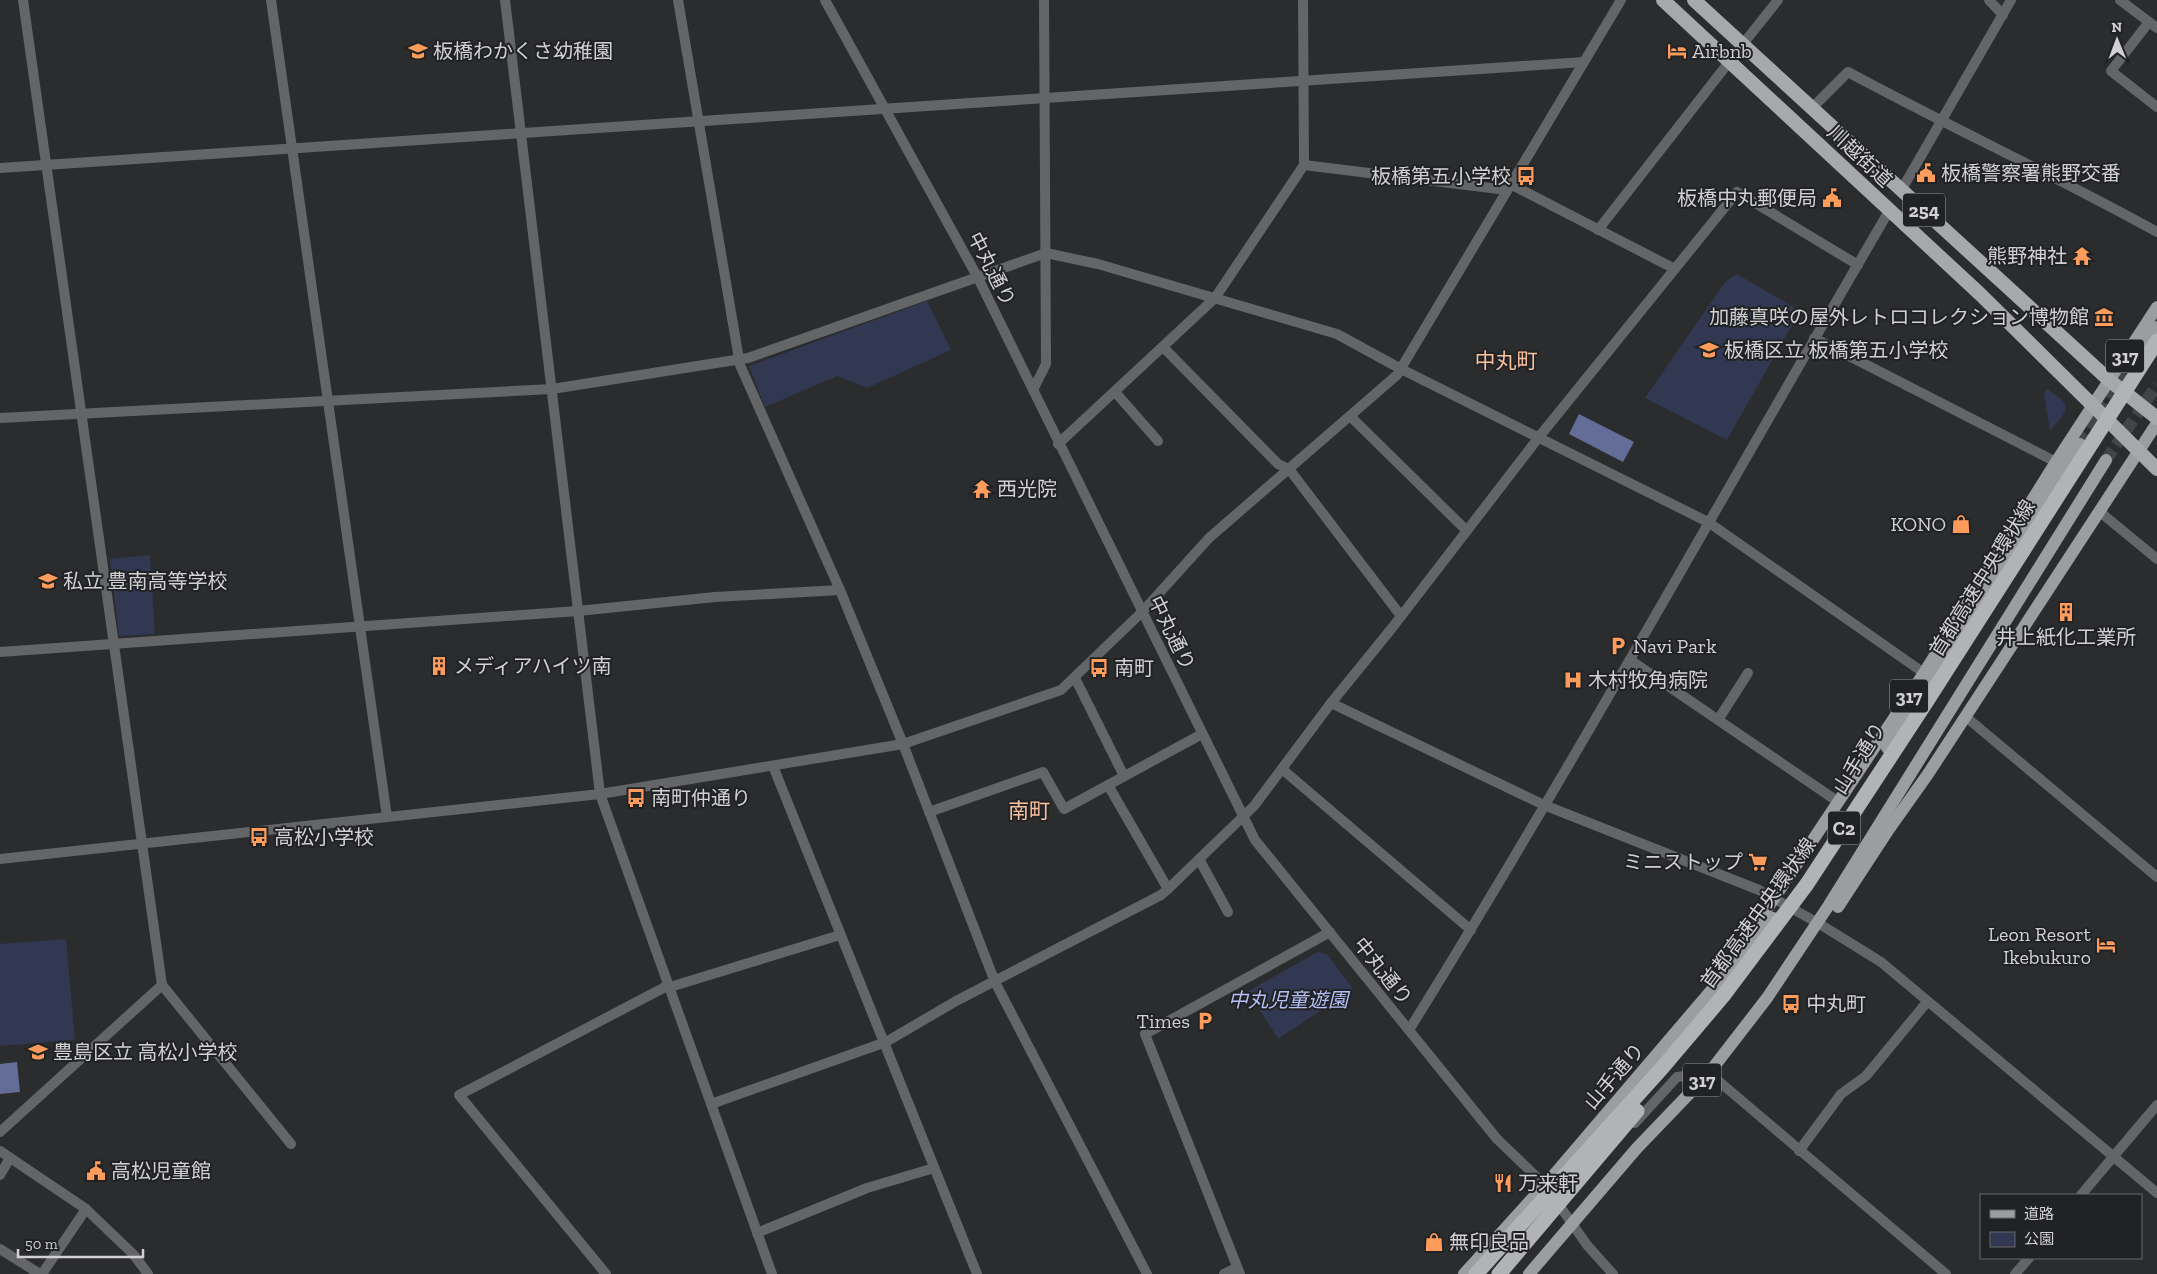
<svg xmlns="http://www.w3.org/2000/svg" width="2157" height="1274" font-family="'Zilla Slab','Noto Sans JP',serif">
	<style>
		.green { fill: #333852 }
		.water { fill: #646d97 }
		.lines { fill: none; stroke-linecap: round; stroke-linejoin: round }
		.primary-tunnel { stroke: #444547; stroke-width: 12; stroke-dasharray: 12 6; stroke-linecap: butt }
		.minor { stroke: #646566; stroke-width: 10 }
		.tertiary { stroke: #646566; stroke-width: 10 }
		.primary { stroke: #9c9da0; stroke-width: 12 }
		.trunk { stroke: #a7a8ac; stroke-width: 14 }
		.motorway-bridge { stroke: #b2b3b7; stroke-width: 15 }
		.labels { text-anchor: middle; stroke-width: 4; stroke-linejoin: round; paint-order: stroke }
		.shield { fill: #212224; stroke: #9c9c9e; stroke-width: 1 }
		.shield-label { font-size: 19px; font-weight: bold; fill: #d1d1d3 }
		.poi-label { font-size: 20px; fill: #d1d1d3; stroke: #212224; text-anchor: start }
		.street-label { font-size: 20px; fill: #d1d1d3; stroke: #212224 }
		.park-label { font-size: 20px; font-style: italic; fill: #b4bff6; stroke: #212224 }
		.neighbourhood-label { font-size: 21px; fill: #f9c09e; stroke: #212224 }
	</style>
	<rect width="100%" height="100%" fill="#2b2c2e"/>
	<g class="green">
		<polygon points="1737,274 1800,311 1727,440 1645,398 1725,282"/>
		<polygon points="927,301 951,350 867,388 837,376 765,407 749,366"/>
		<path d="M2047,389c28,18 21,20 3,42l-6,-38z"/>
		<polygon points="150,555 155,634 119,636 110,559"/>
		<polygon points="66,939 75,1040 0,1046 0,944"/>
		<polygon points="1318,952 1327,954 1353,989 1278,1039 1248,991"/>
	</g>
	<g class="water">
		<polygon points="1579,414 1634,442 1623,462 1569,434"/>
		<polygon points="17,1062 20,1092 0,1094 0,1064"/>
	</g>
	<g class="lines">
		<g class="primary-tunnel">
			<polyline points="2080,444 2143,349"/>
			<polyline points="2106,460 2157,385"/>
		</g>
		<g class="minor">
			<polyline points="271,0 387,817"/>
			<polyline points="505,0 600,794 772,1274"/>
			<polyline points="678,0 740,365 840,590 903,744 995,982 1147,1274"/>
			<polyline points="1989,0 2003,15"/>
			<polyline points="2120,0 2157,28"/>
			<polyline points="2149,22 2111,71 2157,107"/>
			<polyline points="1743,44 1778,0"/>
			<path d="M1812,108l36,-36c102,55 208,104 309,160"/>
			<polyline points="1304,165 1507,190"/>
			<polyline points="0,168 1584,62"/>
			<polyline points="1510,184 1675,269"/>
			<polyline points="1902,189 2011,0"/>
			<polyline points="1598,230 1729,62"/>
			<polyline points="1814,338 2056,462"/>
			<polyline points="1163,347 1278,464 1289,469 1401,616"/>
			<polyline points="1033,390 1046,364 1044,0"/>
			<polyline points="1115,392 1158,441"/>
			<polyline points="1350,416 1466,530"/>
			<polyline points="0,418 552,389 748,358 1046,253 1098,264 1337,334 1401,369 1708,522 1924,673"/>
			<polyline points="1058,444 1215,298 1304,165 1303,0"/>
			<polyline points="2100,512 2157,559"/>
			<polyline points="0,652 578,611 715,597 840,590"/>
			<polyline points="1630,660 1837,801"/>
			<polyline points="1075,678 1124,776"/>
			<polyline points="1331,703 1544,805 1759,890 1818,923 1881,962 2157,1193"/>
			<polyline points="1966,717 2157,877"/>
			<polyline points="1718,720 1748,673"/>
			<polyline points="773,766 977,1274"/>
			<polyline points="1282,769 1471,930"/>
			<polyline points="1108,785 1168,889"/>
			<polyline points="929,812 1043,772 1064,809 1202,734"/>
			<polyline points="1199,859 1228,912"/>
			<polyline points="162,985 291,1144"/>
			<polyline points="670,987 840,935"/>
			<path d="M1409,1030c167,-269 320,-546 480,-819"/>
			<polyline points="1709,1073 1946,1274"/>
			<polyline points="711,1104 886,1042 956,1001 1161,895 1168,889 1254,806 1331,703 1392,628 1539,437 1737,192 1858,265"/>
			<polyline points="0,1132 162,985 23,0"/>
			<polyline points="0,1151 86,1209 134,1255 148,1274"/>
			<polyline points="1799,1151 1841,1094 1866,1076 1927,1002"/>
			<polyline points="0,1175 10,1158"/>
			<polyline points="2081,1195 2157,1105"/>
			<polyline points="757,1233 867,1188 934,1168"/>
			<polyline points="0,1249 40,1274"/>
			<polyline points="42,1274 86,1209"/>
			<polyline points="606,1274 459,1095 669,985"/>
			<polyline points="1224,1274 1236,1268"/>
			<polyline points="1240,1274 1145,1034 1330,932"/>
			<polyline points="2015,1274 2029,1258"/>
		</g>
		<g class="tertiary">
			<polyline points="825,0 978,278 1255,840 1497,1139 1545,1185 1587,1245 1613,1274"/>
			<polyline points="0,859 600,794 903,744 1061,690 1142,612 1209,538 1397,375 1621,0"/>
			<polyline points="1635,1123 1677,1077 1709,1073"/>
		</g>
		<g class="primary">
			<polyline points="2143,349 2157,327"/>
			<polyline points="1887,748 2080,444"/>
			<polyline points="1838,907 1889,829 1928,774 2157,423"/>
			<polyline points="1747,939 1924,673 2056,462 2157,307"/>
			<polyline points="1464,1274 1559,1169 1773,918"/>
			<polyline points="1529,1274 1637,1148 1709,1073 1767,998 1829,905 2106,460"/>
		</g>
		<g class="trunk">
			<polyline points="1663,0 1980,294 2157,469"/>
			<polyline points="1694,0 2109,380 2157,418"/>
		</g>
		<g class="motorway-bridge">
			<polyline points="1476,1274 1662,1068 1723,996 1807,884 1925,704 2157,341"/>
			<polyline points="1499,1274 1637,1111"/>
		</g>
	</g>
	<defs>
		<g id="school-bare" transform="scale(1.5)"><path d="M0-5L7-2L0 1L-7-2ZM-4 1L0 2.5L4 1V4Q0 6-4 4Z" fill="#ff9b5b" stroke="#212224" stroke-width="2.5" paint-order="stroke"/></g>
		<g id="hotel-bare" transform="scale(1.5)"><path d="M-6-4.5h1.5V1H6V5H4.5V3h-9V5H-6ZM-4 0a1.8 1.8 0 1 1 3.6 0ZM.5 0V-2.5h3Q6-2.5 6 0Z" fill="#ff9b5b" stroke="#212224" stroke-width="2.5" paint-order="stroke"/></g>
		<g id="civic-bare" transform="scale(1.5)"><path d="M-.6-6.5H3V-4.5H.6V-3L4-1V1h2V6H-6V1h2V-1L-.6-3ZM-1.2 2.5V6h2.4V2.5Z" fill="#ff9b5b" stroke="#212224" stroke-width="2.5" paint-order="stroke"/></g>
		<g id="bus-bare" transform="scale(1.5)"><path d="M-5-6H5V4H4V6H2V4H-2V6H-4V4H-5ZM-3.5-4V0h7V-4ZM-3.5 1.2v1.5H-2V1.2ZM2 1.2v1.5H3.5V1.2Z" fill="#ff9b5b" stroke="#212224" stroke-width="2.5" paint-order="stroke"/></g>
		<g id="temple-bare" transform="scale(1.5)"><path d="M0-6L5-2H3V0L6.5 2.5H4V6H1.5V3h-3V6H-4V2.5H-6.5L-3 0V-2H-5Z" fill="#ff9b5b" stroke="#212224" stroke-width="2.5" paint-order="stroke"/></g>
		<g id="museum-bare" transform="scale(1.5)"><path d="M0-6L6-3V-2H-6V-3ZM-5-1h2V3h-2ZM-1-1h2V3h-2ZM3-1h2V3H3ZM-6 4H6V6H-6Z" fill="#ff9b5b" stroke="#212224" stroke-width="2.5" paint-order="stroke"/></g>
		<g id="shop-bare" transform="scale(1.5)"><path d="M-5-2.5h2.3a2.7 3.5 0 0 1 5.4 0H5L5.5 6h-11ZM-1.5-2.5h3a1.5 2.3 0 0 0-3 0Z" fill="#ff9b5b" stroke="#212224" stroke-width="2.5" paint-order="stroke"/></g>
		<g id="building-bare" transform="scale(1.5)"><path d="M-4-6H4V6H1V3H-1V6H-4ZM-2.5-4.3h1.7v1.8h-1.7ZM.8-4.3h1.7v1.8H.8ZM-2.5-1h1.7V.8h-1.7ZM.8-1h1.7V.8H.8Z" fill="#ff9b5b" stroke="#212224" stroke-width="2.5" paint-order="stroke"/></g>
		<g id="parking-bare" transform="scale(1.5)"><path d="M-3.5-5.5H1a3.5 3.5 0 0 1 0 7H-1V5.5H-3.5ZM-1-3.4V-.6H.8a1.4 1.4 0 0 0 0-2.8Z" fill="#ff9b5b" stroke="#212224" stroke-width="2.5" paint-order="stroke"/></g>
		<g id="hospital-bare" transform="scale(1.5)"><path d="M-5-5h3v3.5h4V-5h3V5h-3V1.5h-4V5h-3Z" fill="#ff9b5b" stroke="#212224" stroke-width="2.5" paint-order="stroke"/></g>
		<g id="supermarket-bare" transform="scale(1.5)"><path d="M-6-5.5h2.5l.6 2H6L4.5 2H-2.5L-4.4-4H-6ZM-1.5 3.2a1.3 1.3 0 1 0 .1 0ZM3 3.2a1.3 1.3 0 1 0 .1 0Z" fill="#ff9b5b" stroke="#212224" stroke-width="2.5" paint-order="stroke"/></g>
		<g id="restaurant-bare" transform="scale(1.5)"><path d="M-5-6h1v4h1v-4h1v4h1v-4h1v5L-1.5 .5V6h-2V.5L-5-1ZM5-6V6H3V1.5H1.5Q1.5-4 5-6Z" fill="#ff9b5b" stroke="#212224" stroke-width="2.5" paint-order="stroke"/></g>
	</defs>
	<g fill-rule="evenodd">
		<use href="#school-bare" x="418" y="51"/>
		<use href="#hotel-bare" x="1677" y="51"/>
		<use href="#civic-bare" x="1926" y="173"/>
		<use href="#bus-bare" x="1526" y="176"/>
		<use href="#civic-bare" x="1832" y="198"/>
		<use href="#temple-bare" x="2082" y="256"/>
		<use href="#museum-bare" x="2104" y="317"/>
		<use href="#school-bare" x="1709" y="350"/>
		<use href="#temple-bare" x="982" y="489"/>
		<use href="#shop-bare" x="1961" y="524"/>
		<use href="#school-bare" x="48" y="581"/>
		<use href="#building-bare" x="2066" y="612"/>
		<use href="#parking-bare" x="1618" y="646"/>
		<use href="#building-bare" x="439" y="666"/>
		<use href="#bus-bare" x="1099" y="668"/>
		<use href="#hospital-bare" x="1573" y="680"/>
		<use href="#bus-bare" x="636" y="798"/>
		<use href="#bus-bare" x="259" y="837"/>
		<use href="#supermarket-bare" x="1758" y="862"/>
		<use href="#hotel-bare" x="2106" y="945"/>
		<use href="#bus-bare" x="1791" y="1004"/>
		<use href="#parking-bare" x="1205" y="1021"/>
		<use href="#school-bare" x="38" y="1052"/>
		<use href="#civic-bare" x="96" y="1171"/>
		<use href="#restaurant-bare" x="1503" y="1183"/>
		<use href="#shop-bare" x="1434" y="1242"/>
	</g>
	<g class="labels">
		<g class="shield">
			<rect x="1903" y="193.5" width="42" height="33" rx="4"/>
			<rect x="2106" y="339.5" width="38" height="33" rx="4"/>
			<rect x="1890" y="679.5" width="38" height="33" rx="4"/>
			<rect x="1828" y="811.5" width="32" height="33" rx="4"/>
			<rect x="1683" y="1063.5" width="38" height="33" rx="4"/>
		</g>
		<g class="shield-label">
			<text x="1924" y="217">254</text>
			<text x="2125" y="363">317</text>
			<text x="1909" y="703">317</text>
			<text x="1844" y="835">C2</text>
			<text x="1702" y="1087">317</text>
		</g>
		<g class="poi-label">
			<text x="433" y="58">板橋わかくさ幼稚園</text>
			<text x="1692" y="58">Airbnb</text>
			<text x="1941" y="180">板橋警察署熊野交番</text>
			<text x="1511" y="183" text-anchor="end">板橋第五小学校</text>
			<text x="1817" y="205" text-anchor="end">板橋中丸郵便局</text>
			<text x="2067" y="263" text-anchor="end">熊野神社</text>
			<text x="2089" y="324" text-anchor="end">加藤真咲の屋外レトロコレクション博物館</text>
			<text x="1724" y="357">板橋区立 板橋第五小学校</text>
			<text x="997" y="496">西光院</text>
			<text x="1946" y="531" text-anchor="end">KONO</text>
			<text x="63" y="588">私立 豊南高等学校</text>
			<text x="2066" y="644" text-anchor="middle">井上紙化工業所</text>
			<text x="1633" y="653">Navi Park</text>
			<text x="454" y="673">メディアハイツ南</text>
			<text x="1114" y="675">南町</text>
			<text x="1588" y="687">木村牧角病院</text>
			<text x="651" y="805">南町仲通り</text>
			<text x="274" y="844">高松小学校</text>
			<text x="1743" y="869" text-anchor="end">ミニストップ</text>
			<text x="2091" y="941" text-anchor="end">Leon Resort<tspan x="2091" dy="23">Ikebukuro</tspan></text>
			<text x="1806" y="1011">中丸町</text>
			<text x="1190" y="1028" text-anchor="end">Times</text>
			<text x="53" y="1059">豊島区立 高松小学校</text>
			<text x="111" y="1178">高松児童館</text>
			<text x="1518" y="1190">万来軒</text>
			<text x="1449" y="1249">無印良品</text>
		</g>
		<g class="street-label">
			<text transform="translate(1860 156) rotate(43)" y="7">川越街道</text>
			<text transform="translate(992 269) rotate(63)" y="7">中丸通り</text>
			<text transform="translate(1982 578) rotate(-58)" y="7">首都高速中央環状線</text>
			<text transform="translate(1172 633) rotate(64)" y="7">中丸通り</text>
			<text transform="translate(1859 758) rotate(-58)" y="7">山手通り</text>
			<text transform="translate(1758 913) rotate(-54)" y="7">首都高速中央環状線</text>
			<text transform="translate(1383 971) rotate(51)" y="7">中丸通り</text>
			<text transform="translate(1614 1076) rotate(-49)" y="7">山手通り</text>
		</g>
		<g class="park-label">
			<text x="1288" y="1007">中丸児童遊園</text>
		</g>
		<g class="neighbourhood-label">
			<text x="1506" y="368">中丸町</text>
			<text x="1029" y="818">南町</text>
		</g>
	</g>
	<rect x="1980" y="1194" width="162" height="65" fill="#212224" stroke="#67686a"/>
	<rect x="1990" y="1210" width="25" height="8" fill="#9c9da0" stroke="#67686a"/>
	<text x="2024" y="1219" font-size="15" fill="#d1d1d3">道路</text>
	<rect x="1990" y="1232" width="25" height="15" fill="#333852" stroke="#67686a"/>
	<text x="2024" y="1244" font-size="15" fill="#d1d1d3">公園</text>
	<g transform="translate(2117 40) rotate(359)" stroke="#212224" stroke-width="4" paint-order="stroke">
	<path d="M0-4L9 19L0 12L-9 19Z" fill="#d1d1d3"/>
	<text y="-8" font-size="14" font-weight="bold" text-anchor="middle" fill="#d1d1d3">N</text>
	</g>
	<path d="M18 1249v8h125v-8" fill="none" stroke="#d1d1d3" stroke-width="2.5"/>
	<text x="25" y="1249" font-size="15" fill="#d1d1d3" stroke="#212224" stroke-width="4" paint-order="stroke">50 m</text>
</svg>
